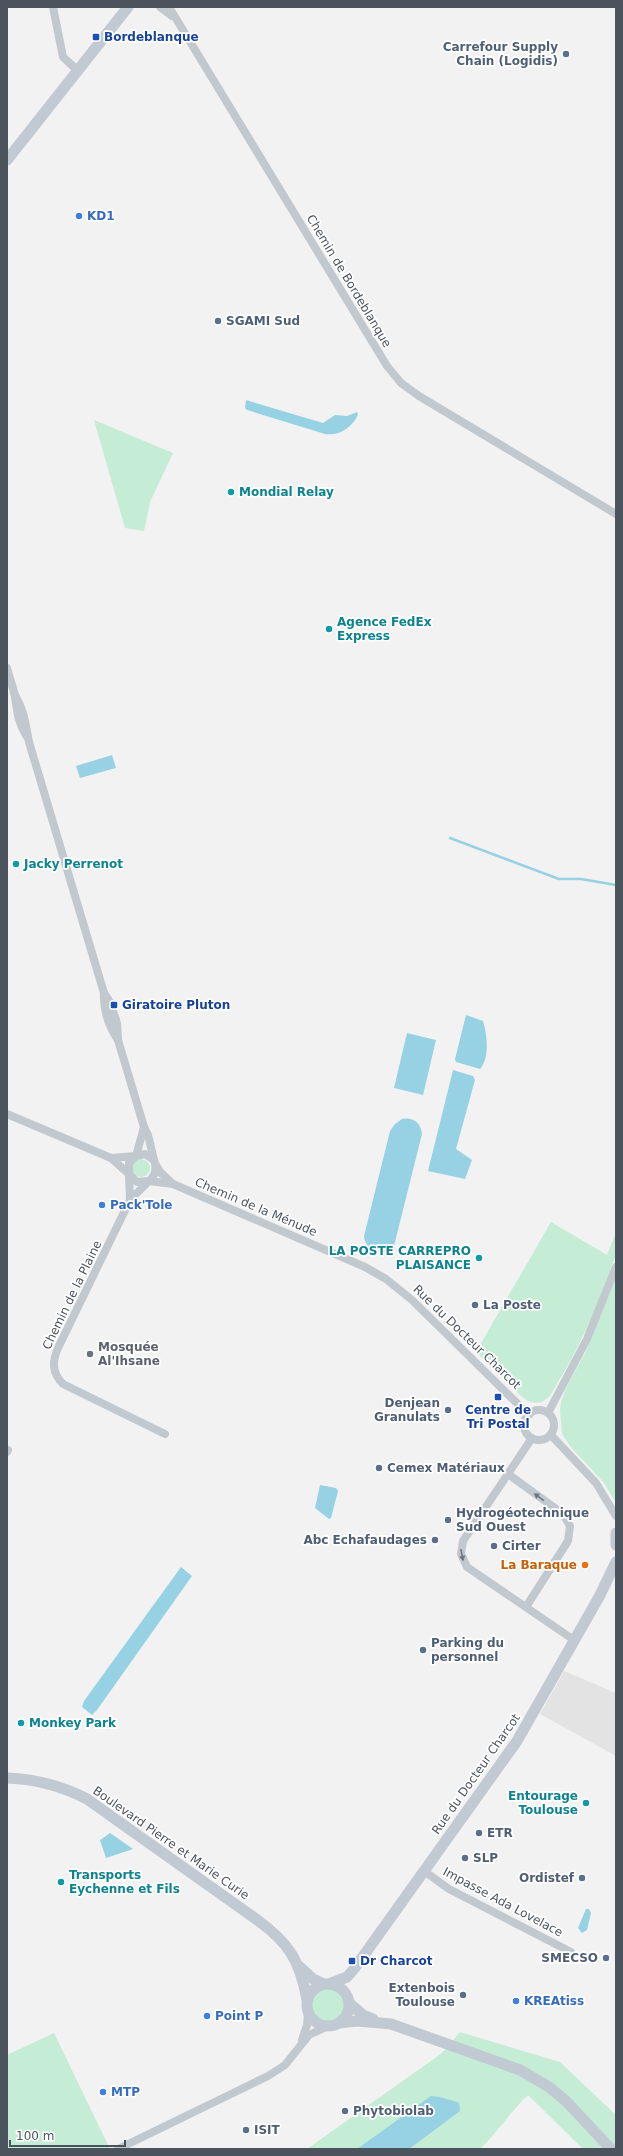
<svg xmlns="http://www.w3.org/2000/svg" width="623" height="2156" font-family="'DejaVu Sans',sans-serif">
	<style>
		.education { fill: #e4e3e3 }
		.green { fill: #c5ecd5 }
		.water { fill: #97d2e4 }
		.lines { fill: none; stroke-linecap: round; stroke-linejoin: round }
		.stream { stroke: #97d2e4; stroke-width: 2.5 }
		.street { stroke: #c1c8ce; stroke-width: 8 }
		.secondary { stroke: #c1c9d3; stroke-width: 11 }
		.oneway { fill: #6e777f }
		.transit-dot { fill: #1a4fb4; stroke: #fff; stroke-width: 1.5 }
		.service-dot { fill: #5c6f8a; stroke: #fff; stroke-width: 1.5 }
		.shop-dot { fill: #3f7fe0; stroke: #fff; stroke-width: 1.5 }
		.culture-dot { fill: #0f9aa8; stroke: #fff; stroke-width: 1.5 }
		.worship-dot { fill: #6b7280; stroke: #fff; stroke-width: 1.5 }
		.food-dot { fill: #e8710a; stroke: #fff; stroke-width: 1.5 }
		.labels { text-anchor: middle; stroke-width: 3.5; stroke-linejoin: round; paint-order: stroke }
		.transit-label { font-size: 12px; font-weight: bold; fill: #164399; stroke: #fff; text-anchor: start }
		.service-label { font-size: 12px; font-weight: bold; fill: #4e5e75; stroke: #fff; text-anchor: start }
		.shop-label { font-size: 12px; font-weight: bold; fill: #366cbe; stroke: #fff; text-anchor: start }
		.street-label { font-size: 12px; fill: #4b545d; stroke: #fff }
		.culture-label { font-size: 12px; font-weight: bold; fill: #0d838f; stroke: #fff; text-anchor: start }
		.worship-label { font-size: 12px; font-weight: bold; fill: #5b616d; stroke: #fff; text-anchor: start }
		.food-label { font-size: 12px; font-weight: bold; fill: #c56008; stroke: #fff; text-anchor: end }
	</style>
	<rect width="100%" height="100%" fill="#f3f2f2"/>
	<polygon class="education" points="564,1671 616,1693 616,1756 540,1714"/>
	<g class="green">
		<polygon points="94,420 173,453 150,502 144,531 125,528"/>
		<circle cx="141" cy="1168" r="9"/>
		<polygon points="551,1222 607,1255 615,1235 616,1255 594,1313 573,1356 550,1396 542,1402 535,1403 528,1401 521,1396 476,1352"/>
		<polygon points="616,1278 616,1503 604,1483 570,1446 562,1434 560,1410 561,1402 566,1388 585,1353"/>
		<circle cx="328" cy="2005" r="17"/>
		<path d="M460,2032l100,30 56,53v34h-33l-55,-54c-18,17 -30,37 -48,54h-173l135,-96z"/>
		<polygon points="54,2033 110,2149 7,2149 7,2055"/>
	</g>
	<g class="water">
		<path d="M246,400l77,23 12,-8 12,1 10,-4 1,3c-7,13 -18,21 -33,19l-78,-24 -2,-2z"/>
		<polygon points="112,755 116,768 80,778 76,766"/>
		<path d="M466,1015l17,6c4,13 7,37 -3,48l-24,-7 -1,-3z"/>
		<polygon points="407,1033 436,1040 423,1095 394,1088"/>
		<polygon points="453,1070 473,1076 475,1080 456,1149 472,1160 465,1179 428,1171"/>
		<path d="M402,1119c11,-2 19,4 20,15l-30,120c-11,-3 -27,-3 -28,-18l26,-105 5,-7z"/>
		<polygon points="320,1485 336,1488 338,1491 331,1518 329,1519 315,1508"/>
		<polygon points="181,1567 192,1576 97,1710 92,1715 82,1707 84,1701"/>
		<polygon points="110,1833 133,1849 106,1858 100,1840"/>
		<polygon points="586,1909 589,1909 591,1913 587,1930 582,1933 578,1928"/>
		<polygon points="431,2096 440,2097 457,2102 459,2103 460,2111 409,2149 357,2149"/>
	</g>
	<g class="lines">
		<polyline class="stream" points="450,838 559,879 581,879 616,885"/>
		<g class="street">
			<polyline points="53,7 63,57 77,70"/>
			<polyline points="160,7 172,16"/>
			<polyline points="169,7 387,366 401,383 419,396 616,514"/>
			<path d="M7,668c2,8 5,16 7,24 4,19 2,27 13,45"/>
			<path d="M14,693c11,19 11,29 15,49l75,251c-1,18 4,32 14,47"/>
			<polyline points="104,993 110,1002 117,1023 118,1040 144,1127 148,1135 154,1160"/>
			<polyline points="7,1114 111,1158"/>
			<path d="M136,1156l-25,2 18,16 1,26 19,-19c7,-6 8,-13 5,-21l-9,-6 -9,2 -7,7v11l8,8 12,-1 24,3 192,83 21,12 26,21 117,115"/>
			<polyline points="136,1156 144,1127"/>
			<polyline points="156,1165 160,1172 173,1184"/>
			<path d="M130,1200l-72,148c-6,14 -6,25 5,36l102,50"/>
			<circle cx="539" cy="1425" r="15"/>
			<polyline points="548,1413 587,1339 616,1267"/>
			<polyline points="551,1435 596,1483 616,1516"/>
			<polyline points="532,1438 463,1541 461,1554 467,1567 574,1640"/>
			<polyline points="7,1452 8,1450"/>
			<polyline points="508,1474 563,1514 570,1526 568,1541 526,1607"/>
			<polyline points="424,1871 449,1889 571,1952"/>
			<polyline points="302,2040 307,2025 308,2013"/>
			<polyline points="118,2149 268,2076 285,2065 309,2035 326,2027"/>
		</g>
		<g class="secondary">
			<polyline points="7,160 128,7"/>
			<polyline points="616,1533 616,1545"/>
			<path d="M7,1778c28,1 55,8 80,21l169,120c33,24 44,41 51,81"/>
			<polyline points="300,1967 313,1979 324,1984"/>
			<circle cx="328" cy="2005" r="21"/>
			<polyline points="329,1984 347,1977 354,1969 517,1741 599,1597 616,1562"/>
			<polyline points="349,2003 363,2015 373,2019"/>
			<polyline points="339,2023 357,2021 391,2024 520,2070 549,2087 566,2101 611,2149"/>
		</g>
	</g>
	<defs><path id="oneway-solid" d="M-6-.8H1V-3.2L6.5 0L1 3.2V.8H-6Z"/></defs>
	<g class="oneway">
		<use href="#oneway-solid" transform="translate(539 1497) rotate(-144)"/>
		<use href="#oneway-solid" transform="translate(462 1555) rotate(79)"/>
	</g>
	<g class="transit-dot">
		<rect x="92" y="33" width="8" height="8" rx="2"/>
		<rect x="110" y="1001" width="8" height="8" rx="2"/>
		<rect x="494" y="1393" width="8" height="8" rx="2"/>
		<rect x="348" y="1957" width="8" height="8" rx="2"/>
	</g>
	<g class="service-dot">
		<circle cx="566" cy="54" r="4"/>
		<circle cx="218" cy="321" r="4"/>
		<circle cx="475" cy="1305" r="4"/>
		<circle cx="448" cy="1410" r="4"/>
		<circle cx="379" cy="1468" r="4"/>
		<circle cx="448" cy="1520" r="4"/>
		<circle cx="435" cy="1540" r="4"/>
		<circle cx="494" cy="1546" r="4"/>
		<circle cx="423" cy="1650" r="4"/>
		<circle cx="479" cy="1833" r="4"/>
		<circle cx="465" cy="1858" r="4"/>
		<circle cx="582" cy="1878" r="4"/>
		<circle cx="606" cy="1958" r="4"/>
		<circle cx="463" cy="1995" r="4"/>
		<circle cx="345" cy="2111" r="4"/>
		<circle cx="246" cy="2130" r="4"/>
	</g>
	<g class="shop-dot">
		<circle cx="79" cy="216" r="4"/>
		<circle cx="102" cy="1205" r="4"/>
		<circle cx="516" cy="2001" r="4"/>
		<circle cx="207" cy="2016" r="4"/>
		<circle cx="103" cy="2092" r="4"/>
	</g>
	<g class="culture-dot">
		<circle cx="231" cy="492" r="4"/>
		<circle cx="329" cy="629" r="4"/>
		<circle cx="16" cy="864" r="4"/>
		<circle cx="479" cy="1258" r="4"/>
		<circle cx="21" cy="1723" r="4"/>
		<circle cx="586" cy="1803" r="4"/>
		<circle cx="61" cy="1882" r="4"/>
	</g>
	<circle class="worship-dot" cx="90" cy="1354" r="4"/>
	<circle class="food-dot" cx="585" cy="1565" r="4"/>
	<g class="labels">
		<g class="transit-label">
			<text x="104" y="41">Bordeblanque</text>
			<text x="122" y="1009">Giratoire Pluton</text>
			<text x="498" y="1414" text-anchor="middle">Centre de<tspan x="498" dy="14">Tri Postal</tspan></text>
			<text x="360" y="1965">Dr Charcot</text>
		</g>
		<g class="service-label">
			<text x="558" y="51" text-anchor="end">Carrefour Supply<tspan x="558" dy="14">Chain (Logidis)</tspan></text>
			<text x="226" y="325">SGAMI Sud</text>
			<text x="483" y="1309">La Poste</text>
			<text x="440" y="1407" text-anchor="end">Denjean<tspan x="440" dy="14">Granulats</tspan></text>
			<text x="387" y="1472">Cemex Matériaux</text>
			<text x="456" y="1517">Hydrogéotechnique<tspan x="456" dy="14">Sud Ouest</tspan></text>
			<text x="427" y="1544" text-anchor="end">Abc Echafaudages</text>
			<text x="502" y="1550">Cirter</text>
			<text x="431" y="1647">Parking du<tspan x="431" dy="14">personnel</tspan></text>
			<text x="487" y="1837">ETR</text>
			<text x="473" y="1862">SLP</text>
			<text x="574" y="1882" text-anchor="end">Ordistef</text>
			<text x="598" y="1962" text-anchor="end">SMECSO</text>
			<text x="455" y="1992" text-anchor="end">Extenbois<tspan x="455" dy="14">Toulouse</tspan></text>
			<text x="353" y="2115">Phytobiolab</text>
			<text x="254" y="2134">ISIT</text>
		</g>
		<g class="shop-label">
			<text x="87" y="220">KD1</text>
			<text x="110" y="1209">Pack'Tole</text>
			<text x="524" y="2005">KREAtiss</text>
			<text x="215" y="2020">Point P</text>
			<text x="111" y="2096">MTP</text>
		</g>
		<g class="street-label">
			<text transform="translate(349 281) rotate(59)" y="4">Chemin de Bordeblanque</text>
			<text transform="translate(256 1207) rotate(23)" y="4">Chemin de la Ménude</text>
			<text transform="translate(72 1295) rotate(-64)" y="4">Chemin de la Plaine</text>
			<text transform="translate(467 1337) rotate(44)" y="4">Rue du Docteur Charcot</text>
			<text transform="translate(476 1774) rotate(-55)" y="4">Rue du Docteur Charcot</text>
			<text transform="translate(171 1843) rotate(35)" y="4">Boulevard Pierre et Marie Curie</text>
			<text transform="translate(503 1902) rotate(28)" y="4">Impasse Ada Lovelace</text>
		</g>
		<g class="culture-label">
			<text x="239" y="496">Mondial Relay</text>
			<text x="337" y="626">Agence FedEx<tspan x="337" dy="14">Express</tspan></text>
			<text x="24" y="868">Jacky Perrenot</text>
			<text x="471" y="1255" text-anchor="end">LA POSTE CARREPRO<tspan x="471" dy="14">PLAISANCE</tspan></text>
			<text x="29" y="1727">Monkey Park</text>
			<text x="578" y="1800" text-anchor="end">Entourage<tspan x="578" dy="14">Toulouse</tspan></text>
			<text x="69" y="1879">Transports<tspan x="69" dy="14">Eychenne et Fils</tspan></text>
		</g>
		<g class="worship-label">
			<text x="98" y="1351">Mosquée<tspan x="98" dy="14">Al'Ihsane</tspan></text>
		</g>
		<g class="food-label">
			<text x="577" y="1569">La Baraque</text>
		</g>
	</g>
	<rect width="623" height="2156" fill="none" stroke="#4b545d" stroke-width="16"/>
	<path d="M10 2140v6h115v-6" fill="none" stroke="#4b545d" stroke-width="2"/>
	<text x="16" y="2140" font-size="12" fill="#4b545d" stroke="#ffffff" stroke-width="3" paint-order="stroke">100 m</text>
</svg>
